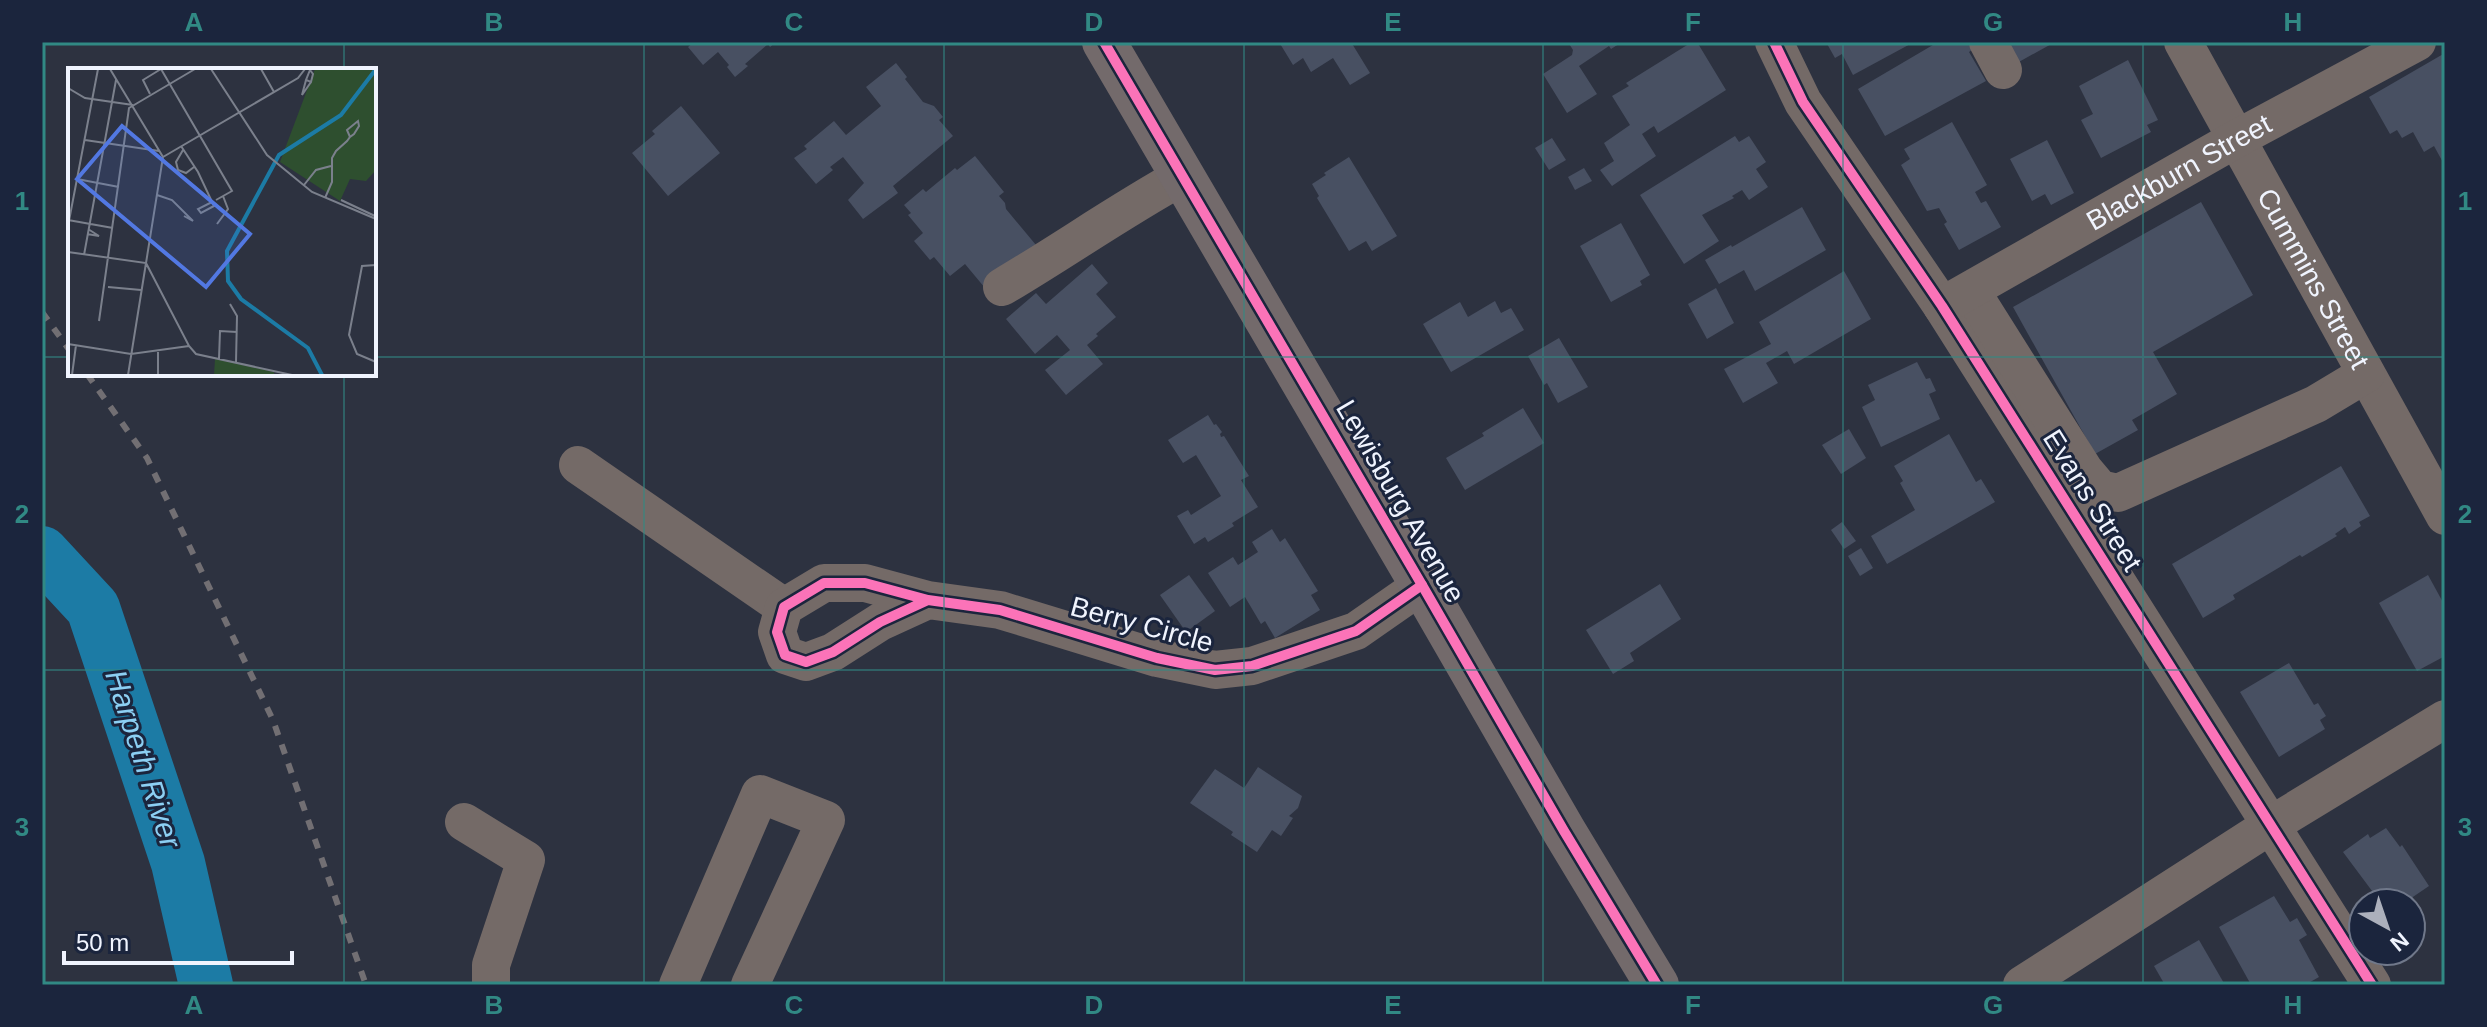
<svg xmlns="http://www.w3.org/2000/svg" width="2487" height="1027" font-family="Helvetica,sans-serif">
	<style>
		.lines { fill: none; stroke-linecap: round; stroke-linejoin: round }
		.river { stroke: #1c7ba5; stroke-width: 54 }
		.building { fill: #485062 }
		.minor { stroke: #746a67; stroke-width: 38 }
		.major { stroke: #736a6b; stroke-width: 44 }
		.rail { stroke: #726f73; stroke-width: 6; stroke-dasharray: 10 10; stroke-linecap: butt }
		.cycleway-casing { stroke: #1b253d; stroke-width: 15 }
		.cycleway { stroke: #fb73b8; stroke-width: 10 }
		.grid { fill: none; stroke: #318984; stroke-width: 2; stroke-opacity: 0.55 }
		.labels { text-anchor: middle; stroke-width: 6; stroke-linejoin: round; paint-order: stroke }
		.street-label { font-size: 28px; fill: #f0f4fe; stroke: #1b253d }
		.water-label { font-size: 30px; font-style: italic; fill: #8ccff3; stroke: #1b253d }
		.inset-river { fill: none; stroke: #1c7ba5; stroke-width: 4 }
		.inset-road { fill: none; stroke: #7b808c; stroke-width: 2 }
		.view { fill: #5278e2; fill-opacity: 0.15; stroke: #5278e2; stroke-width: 4 }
		.inset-edge { fill: none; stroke: #f0f4fe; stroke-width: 4 }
		.neatline { fill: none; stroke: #318984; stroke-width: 3 }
		.grid-label { font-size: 26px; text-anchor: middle; font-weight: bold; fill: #318984 }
	</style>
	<rect width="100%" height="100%" fill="#2d3240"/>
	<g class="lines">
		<polyline class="river" points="42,553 93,608 178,863 206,985"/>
	</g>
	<g class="building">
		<polygon points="694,42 776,42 770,47 768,44 745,64 748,66 735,77 727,67 729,65 718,52 703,65 688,47"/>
		<polygon points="1279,42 1351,42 1370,73 1350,85 1333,58 1311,72 1303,58 1293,65"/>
		<polygon points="1568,42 1622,42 1611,49 1609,46 1579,66 1597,94 1567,113 1543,74 1572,55 1573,50"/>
		<polygon points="1692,42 1697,42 1726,90 1658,133 1654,126 1642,134 1656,156 1612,186 1600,170 1614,161 1604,143 1630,125 1612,96 1629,86 1626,83"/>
		<polygon points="1826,42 1914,42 1853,75 1842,54 1835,58"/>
		<polygon points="1938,42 1969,42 1973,49 1969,52 1986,81 1885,136 1858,89"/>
		<polygon points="2005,42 2055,42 2017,63"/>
		<polygon points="2445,53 2445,166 2434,146 2424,152 2413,132 2402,138 2397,130 2390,134 2369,97"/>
		<polygon points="2128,60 2158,120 2147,125 2151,132 2101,158 2081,120 2093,114 2079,86"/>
		<polygon points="896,63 907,77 905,79 923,102 934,106 943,117 939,120 953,136 893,186 898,193 863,219 848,200 864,183 843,157 830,167 833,170 816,184 794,158 807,149 804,146 834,121 846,135 881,106 866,87"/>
		<polygon points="681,106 720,153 668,196 632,153 655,134 652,131"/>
		<polygon points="1952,122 1987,185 1975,192 1981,203 1986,201 2001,227 1959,250 1944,224 1947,222 1939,208 1927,211 1901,165 1910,159 1904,149"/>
		<polygon points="1735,136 1739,142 1749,136 1766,162 1756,169 1768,187 1749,200 1742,190 1732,196 1734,198 1702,215 1719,241 1684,264 1640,195"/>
		<polygon points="1552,138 1566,160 1549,170 1535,148"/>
		<polygon points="2047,140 2074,193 2051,205 2045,194 2032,201 2010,159"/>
		<polygon points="975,156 1004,192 999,196 1005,203 1006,209 1036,245 985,288 965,264 950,276 934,257 930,260 914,241 923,233 908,215 911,213 904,205 923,189 926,192 955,168 957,170"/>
		<polygon points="1349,157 1397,236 1372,251 1366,241 1349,251 1317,198 1319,196 1312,184 1326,175 1324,173"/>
		<polygon points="1584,168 1592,181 1575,190 1568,177"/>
		<polygon points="2201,202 2253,295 2153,352 2177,394 2132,420 2138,430 2095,454 2013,307"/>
		<polygon points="1802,207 1826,250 1755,291 1744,270 1719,284 1705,260 1731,245 1732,247"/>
		<polygon points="1621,223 1650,275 1640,281 1642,285 1611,302 1580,246"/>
		<polygon points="1092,264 1108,283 1096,294 1116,317 1096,334 1098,336 1087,345 1103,364 1066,395 1045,370 1070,350 1057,335 1035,354 1006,319 1036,293 1046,304"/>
		<polygon points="1844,271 1871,319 1794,364 1787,351 1766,363 1778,383 1743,403 1724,369 1771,344 1759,322"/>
		<polygon points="1716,288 1734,323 1707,339 1688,304"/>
		<polygon points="1495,301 1501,313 1511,308 1524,330 1451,372 1423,324 1460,302 1468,317"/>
		<polygon points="1559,338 1588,387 1558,403 1547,383 1544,385 1528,356"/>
		<polygon points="1917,362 1926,379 1930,378 1936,391 1929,394 1940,419 1881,447 1862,407 1875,400 1868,385"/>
		<polygon points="1523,408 1544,443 1465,490 1446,458 1484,436 1482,433"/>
		<polygon points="1208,415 1214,425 1216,424 1222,432 1220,434 1221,437 1224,436 1249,476 1241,480 1258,507 1232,523 1234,526 1208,542 1205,537 1194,544 1177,516 1188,510 1191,515 1221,496 1196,455 1183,463 1168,440"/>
		<polygon points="1849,429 1866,458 1841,474 1822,445"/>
		<polygon points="1949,434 1976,482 1981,479 1995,502 1887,564 1871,536 1915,510 1900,483 1903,481 1894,466"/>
		<polygon points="2341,466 2370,516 2359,522 2361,526 2349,534 2345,527 2335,534 2337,536 2302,557 2300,555 2233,595 2235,599 2203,618 2172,564"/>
		<polygon points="1842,522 1856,541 1844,549 1831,530"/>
		<polygon points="1272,529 1280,542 1285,538 1318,591 1311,595 1320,610 1275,638 1265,621 1261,624 1245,597 1230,607 1208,573 1233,557 1238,565 1258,552 1252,542"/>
		<polygon points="1861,548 1873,568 1860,576 1848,556"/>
		<polygon points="1189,575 1215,611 1186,632 1160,595"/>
		<polygon points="2428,575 2445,606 2445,656 2417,671 2379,603"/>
		<polygon points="1660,584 1681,619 1630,653 1634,661 1613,674 1586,630"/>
		<polygon points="2289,663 2314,705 2318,703 2326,716 2320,720 2325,729 2279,757 2240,692"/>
		<polygon points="1258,767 1302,796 1298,808 1289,816 1293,818 1281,836 1272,830 1257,852 1231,835 1233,832 1190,803 1215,769 1244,788"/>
		<polygon points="2386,828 2400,847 2402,845 2429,886 2404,903 2391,903 2388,898 2381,903 2343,852 2368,834 2370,838"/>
		<polygon points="2274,896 2290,922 2297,918 2307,935 2299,940 2319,977 2305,985 2247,985 2250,983 2219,927"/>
		<polygon points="2199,940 2225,985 2165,985 2154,966"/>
	</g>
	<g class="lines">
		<g class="minor">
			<polyline points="1774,42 1803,102 1942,306 2372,985"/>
			<polyline points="1988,42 2003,70"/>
			<path id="s1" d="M2183,42l262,474"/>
			<path d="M1002,287c61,-36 119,-77 181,-111"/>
			<polyline points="1971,291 2084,470 2100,489 2118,493 2316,404 2366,374"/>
			<path id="s2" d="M1942,306l294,-167 181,-97"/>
			<polyline points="578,465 784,607"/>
			<polyline points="928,600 865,583 824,583 784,607 777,632 785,655 806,662 833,652 880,622 928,600 1000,610 1157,658 1215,670 1252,666 1356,631 1422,585"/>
			<polyline points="464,822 526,860 491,965 491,985"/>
			<polyline points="678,985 760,794 826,820 750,985"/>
			<polyline points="2022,985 2271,825 2445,719"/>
		</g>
		<polyline class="major" points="1104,42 1422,585 1564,831 1657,985"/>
		<g class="rail">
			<polyline points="42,312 70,351"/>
			<polyline points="87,374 147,458 273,720 366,985"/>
		</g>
		<g class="cycleway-casing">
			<g id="cycleway">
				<polyline points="1104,42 1422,585 1564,831 1657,985"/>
				<polyline points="1774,42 1803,102 1942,306 2372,985"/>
				<polyline points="928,600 865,583 824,583 784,607 777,632 785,655 806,662 833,652 880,622 928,600 1000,610 1157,658 1215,670 1252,666 1356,631 1422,585"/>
			</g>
		</g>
		<use href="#cycleway" class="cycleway"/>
	</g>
	<path class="grid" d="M344,42v28M644,42v943M944,42v943M1244,42v943M1543,42v943M1843,42v943M2143,42v943M42,357h28M374,357h2071M344,374v611M42,670h2403"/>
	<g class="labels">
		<g class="street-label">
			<text dy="10" stroke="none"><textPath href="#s2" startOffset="272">Blackburn Street</textPath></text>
			<text dy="10" stroke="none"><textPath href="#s1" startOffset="270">Cummins Street</textPath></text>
			<text transform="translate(2093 500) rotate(58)" y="10">Evans Street</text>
			<text transform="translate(1401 501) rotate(60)" y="10">Lewisburg Avenue</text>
			<text transform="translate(1142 624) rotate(15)" y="10">Berry Circle</text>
		</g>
		<g class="water-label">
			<text transform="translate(143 759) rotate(72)" y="10">Harpeth River</text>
		</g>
	</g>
	<g transform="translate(68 68)">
		<rect width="308" height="308" fill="#2d3240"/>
		<path d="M247,1h61v101l-10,11 -16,-2 -10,22 -60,-39zM147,291l59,13v3h-60z" fill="#2e4f2f"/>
		<path class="inset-river" d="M254,307l-14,-27 -67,-49 -13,-18 -1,-30 52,-96 62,-40 35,-46"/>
		<path class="inset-road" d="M42,1l53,88 -17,106 43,83 7,8 96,21M93,1l71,122 -16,9M143,1l56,86 45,37 64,27M193,1l13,23M242,2l3,4 -2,8 -5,-2zM238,12l-4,15 9,-13M0,20l17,10 48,7M82,26l-7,-14 18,-11M17,72l74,11M113,78l17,26 16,34 -13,7 -3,-4 14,-7M115,82l-7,12 2,8 8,3 8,-6M95,89l135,-79 7,-9M9,111l42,8M236,117l12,-15 15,-4M89,127l15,5 21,21 -9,-5M257,130l7,-16v-24l4,-7 11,-10 3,-4 4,-3 5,-8 -1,-5 -11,9 3,7M273,132l34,16M0,152l45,8M149,156l11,-15 -5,-13M0,158l30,-157M19,166l12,2 -11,-7M0,184l78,11 -18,112M16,187l32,-175M308,197l-14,1 -13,69 8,19 19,8M40,219l33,3M162,236l7,12 -1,46M31,253l30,-213 66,-39M0,276l63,10 58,-8M90,282v25M151,291l1,-28 17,1M4,307l4,-30"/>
		<path class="view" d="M54,58l128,108 -44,53 -129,-108z"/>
		<rect width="308" height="308" class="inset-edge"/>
	</g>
	<rect width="2487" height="1027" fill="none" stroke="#1b253d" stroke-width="88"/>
	<g transform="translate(2387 927) rotate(140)"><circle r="38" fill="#1b253d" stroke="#70788a" stroke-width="2"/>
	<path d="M0-6L14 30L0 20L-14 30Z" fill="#acb0bc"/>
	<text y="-12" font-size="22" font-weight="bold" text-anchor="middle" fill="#f0f4fe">N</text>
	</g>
	<path d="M64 951v12h228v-12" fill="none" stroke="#f0f4fe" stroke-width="4"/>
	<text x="76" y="951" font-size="24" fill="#f0f4fe" stroke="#1b253d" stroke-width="6" paint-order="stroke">50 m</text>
	<rect x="44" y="44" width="2399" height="939" class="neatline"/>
	<g class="grid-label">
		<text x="194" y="31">A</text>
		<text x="494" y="31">B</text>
		<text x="794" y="31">C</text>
		<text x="1094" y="31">D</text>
		<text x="1393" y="31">E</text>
		<text x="1693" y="31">F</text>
		<text x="1993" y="31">G</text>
		<text x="2293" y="31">H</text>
		<text x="22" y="210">1</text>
		<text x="2465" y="210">1</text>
		<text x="22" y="523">2</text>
		<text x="2465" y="523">2</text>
		<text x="22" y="836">3</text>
		<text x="2465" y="836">3</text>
		<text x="194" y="1014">A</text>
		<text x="494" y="1014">B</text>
		<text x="794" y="1014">C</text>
		<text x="1094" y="1014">D</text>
		<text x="1393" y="1014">E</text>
		<text x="1693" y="1014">F</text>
		<text x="1993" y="1014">G</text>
		<text x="2293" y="1014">H</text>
	</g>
</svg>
